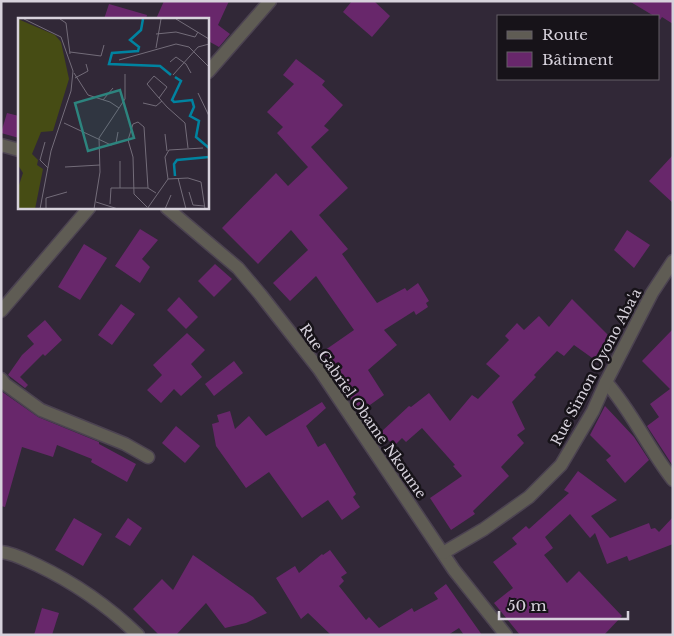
<svg xmlns="http://www.w3.org/2000/svg" width="674" height="636" font-family="'Libre Baskerville',serif">
	<style>
		.building { fill: #68276b }
		.lines { fill: none; stroke-linecap: round; stroke-linejoin: round }
		.minor-casing { stroke: #4c4351; stroke-width: 15 }
		.minor { stroke: #5f5c54; stroke-width: 12 }
		.labels { text-anchor: middle; stroke-width: 5; stroke-linejoin: round; paint-order: stroke }
		.street-label { font-size: 14px; fill: #d7d2dc; stroke: #171319 }
		.inset-river { fill: none; stroke: #0083a0; stroke-width: 2.5 }
		.inset-road { fill: none; stroke: #736c79; stroke-width: 1 }
		.view { fill: #2d847e; fill-opacity: 0.15; stroke: #2d847e; stroke-width: 2.5 }
		.inset-edge { fill: none; stroke: #d7d2dc; stroke-width: 2.5 }
	</style>
	<rect width="100%" height="100%" fill="#312837"/>
	<g class="building">
		<polygon points="164,1 229,1 218,25 230,34 219,47 210,42 208,48 208,19 156,19"/>
		<polygon points="352,1 374,1 390,16 372,37 343,12"/>
		<polygon points="629,1 673,1 673,24 662,17 660,20 658,16 654,16"/>
		<polygon points="109,4 147,15 146,19 104,19"/>
		<polygon points="296,59 325,81 322,85 343,105 324,126 329,130 311,147 348,188 319,215 348,249 342,254 377,303 405,288 407,291 418,283 429,301 426,303 428,307 416,315 414,311 384,330 397,345 368,370 384,395 360,412 318,355 354,330 316,276 290,301 273,283 308,250 291,230 258,264 222,228 276,173 288,186 308,167 277,133 283,127 267,112 294,84 283,75"/>
		<polygon points="7,113 19,116 19,138 1,133"/>
		<polygon points="673,155 673,203 649,181"/>
		<polygon points="140,229 158,240 142,259 150,267 140,283 115,266"/>
		<polygon points="627,230 650,245 634,268 614,250"/>
		<polygon points="84,244 107,258 80,300 58,287"/>
		<polygon points="215,264 232,279 214,297 198,281"/>
		<polygon points="179,297 198,317 186,329 167,310"/>
		<polygon points="572,299 611,338 595,360 574,345 564,356 557,351 534,375 536,377 512,402 525,429 517,435 524,443 501,467 509,476 473,511 475,514 451,530 430,498 462,476 453,466 455,465 422,428 406,442 402,438 394,446 381,432 409,406 411,407 429,393 450,421 472,395 478,399 500,376 486,364 509,340 505,336 517,323 524,330 539,316 549,327"/>
		<polygon points="121,304 135,314 112,345 98,335"/>
		<polygon points="45,320 62,340 45,356 43,354 20,377 28,385 25,388 8,375 22,355 34,344 27,336"/>
		<polygon points="673,329 673,466 647,426 659,417 650,404 670,389 642,361"/>
		<polygon points="187,333 205,350 191,364 202,377 181,396 174,389 161,403 147,390 162,375 153,365"/>
		<polygon points="234,361 243,373 214,396 205,384"/>
		<polygon points="1,391 38,417 99,442 99,444 136,464 127,482 91,462 92,459 57,445 53,457 22,447 5,507 1,506"/>
		<polygon points="322,402 326,408 306,426 318,447 325,443 356,494 353,497 360,507 342,520 328,500 302,518 269,472 246,488 216,446 212,424 219,422 217,415 230,411 235,429 249,416 266,436"/>
		<polygon points="605,406 634,437 649,460 625,483 606,460 611,456 590,435"/>
		<polygon points="176,426 200,446 185,463 162,443"/>
		<polygon points="578,471 617,500 591,516 610,538 649,523 651,529 655,528 659,532 673,517 673,544 629,561 627,556 607,564 595,533 590,538 570,514 545,537 553,548 544,555 567,583 579,571 622,616 604,635 520,635 494,603 513,588 493,562 517,544 512,538 526,526 529,529 569,493 564,490"/>
		<polygon points="74,518 102,534 83,566 55,550"/>
		<polygon points="128,518 142,528 130,546 115,537"/>
		<polygon points="330,550 347,573 341,577 344,581 339,586 366,620 369,617 379,628 412,608 414,612 438,599 434,593 446,584 482,635 464,635 459,628 448,635 331,635 308,613 301,619 276,578 295,566 299,573 322,554 323,555"/>
		<polygon points="193,555 253,597 267,613 246,623 225,628 206,603 176,635 159,635 133,609 162,579 173,590"/>
		<polygon points="42,608 59,613 52,635 34,635"/>
	</g>
	<g class="lines">
		<g class="minor-casing">
			<g id="minor">
				<polyline points="208,72 270,1"/>
				<polyline points="1,145 19,150"/>
				<polyline points="167,208 238,268 260,294 319,369 454,570 506,635"/>
				<polyline points="1,311 89,208"/>
				<polyline points="1,379 5,384 41,410 125,444 148,457"/>
				<path d="M606,382c27,31 42,66 67,98"/>
				<path d="M1,552c12,1 25,8 36,13 38,18 71,41 101,70"/>
				<polyline points="443,553 484,529 529,497 561,465 593,411 606,382 652,293 673,261"/>
			</g>
		</g>
		<use href="#minor" class="minor"/>
	</g>
	<g class="labels">
		<g class="street-label">
			<text transform="translate(596 367) rotate(-62)" y="5">Rue Simon Oyono Aba'a</text>
			<text transform="translate(363 411) rotate(55)" y="5">Rue Gabriel Obame Nkoume</text>
		</g>
	</g>
	<g transform="translate(18 18)">
		<rect width="191" height="191" fill="#312837"/>
		<path d="M0,1l37,16 6,7 8,37 -16,52 -12,1 -9,22 6,6 -1,5 6,4 -8,40h-17v-21l5,-15 -5,-8z" fill="#464c14"/>
		<path class="inset-river" d="M125,1l-2,11 -11,10 9,7 -1,4 -26,2 -3,11 51,2 11,9M157,59l6,4 -9,19 2,2 18,-2 2,7 -4,9 9,5 -3,16 13,11M157,158l-1,-12 3,-4 32,-3"/>
		<path class="inset-road" d="M6,1l37,18 12,34 -2,20 -20,60 -11,58M42,1l6,4 4,31M158,1l33,20M138,16l20,-2 19,5 3,-5M138,30l5,-29M52,34l31,4 3,-11M101,42l57,-16 13,3 20,20M152,44l6,-5 10,7 5,9M56,55l14,22 22,7 9,6M155,57l25,-28 11,-3M57,60l13,-7 -2,-7M180,75l11,23M141,80l8,-11 -13,-11 -7,8 12,14 8,9 18,16 3,25M85,82l10,-12M125,85l13,3 6,-5M46,105l47,22 5,-2 2,-11M147,116l2,17M27,124l-5,18 8,8M47,149l35,-2M160,160l8,31M150,161l-3,-22 4,-7 34,-2M183,164l4,27M102,170v-27M171,174l4,13 11,1M78,184l22,7M92,186l1,-16h37l8,5M129,189l-13,-13 -1,-37 -5,-17 5,-16 5,-2 6,5 4,61M28,191v-11l21,-6M76,191l6,-37 -1,-34 26,-39v-25M129,191l21,-30 20,-1 13,4M147,191l6,-14"/>
		<path class="view" d="M102,72l14,48 -46,13 -13,-48z"/>
		<rect width="191" height="191" class="inset-edge"/>
	</g>
	<rect width="674" height="636" fill="none" stroke="#d7d2dc" stroke-width="5"/>
	<rect x="497" y="15" width="162" height="65" fill="#171319" stroke="#645f67"/>
	<rect x="507" y="31" width="25" height="8" fill="#5f5c54" stroke="#645f67"/>
	<text x="542" y="40" font-size="15" fill="#d7d2dc">Route</text>
	<rect x="507" y="52" width="25" height="15" fill="#68276b" stroke="#645f67"/>
	<text x="542" y="65" font-size="15" fill="#d7d2dc">Bâtiment</text>
	<path d="M499 611v8h129v-8" fill="none" stroke="#d7d2dc" stroke-width="2.5"/>
	<text x="507" y="611" font-size="15" fill="#d7d2dc" stroke="#171319" stroke-width="4" paint-order="stroke">50 m</text>
</svg>
